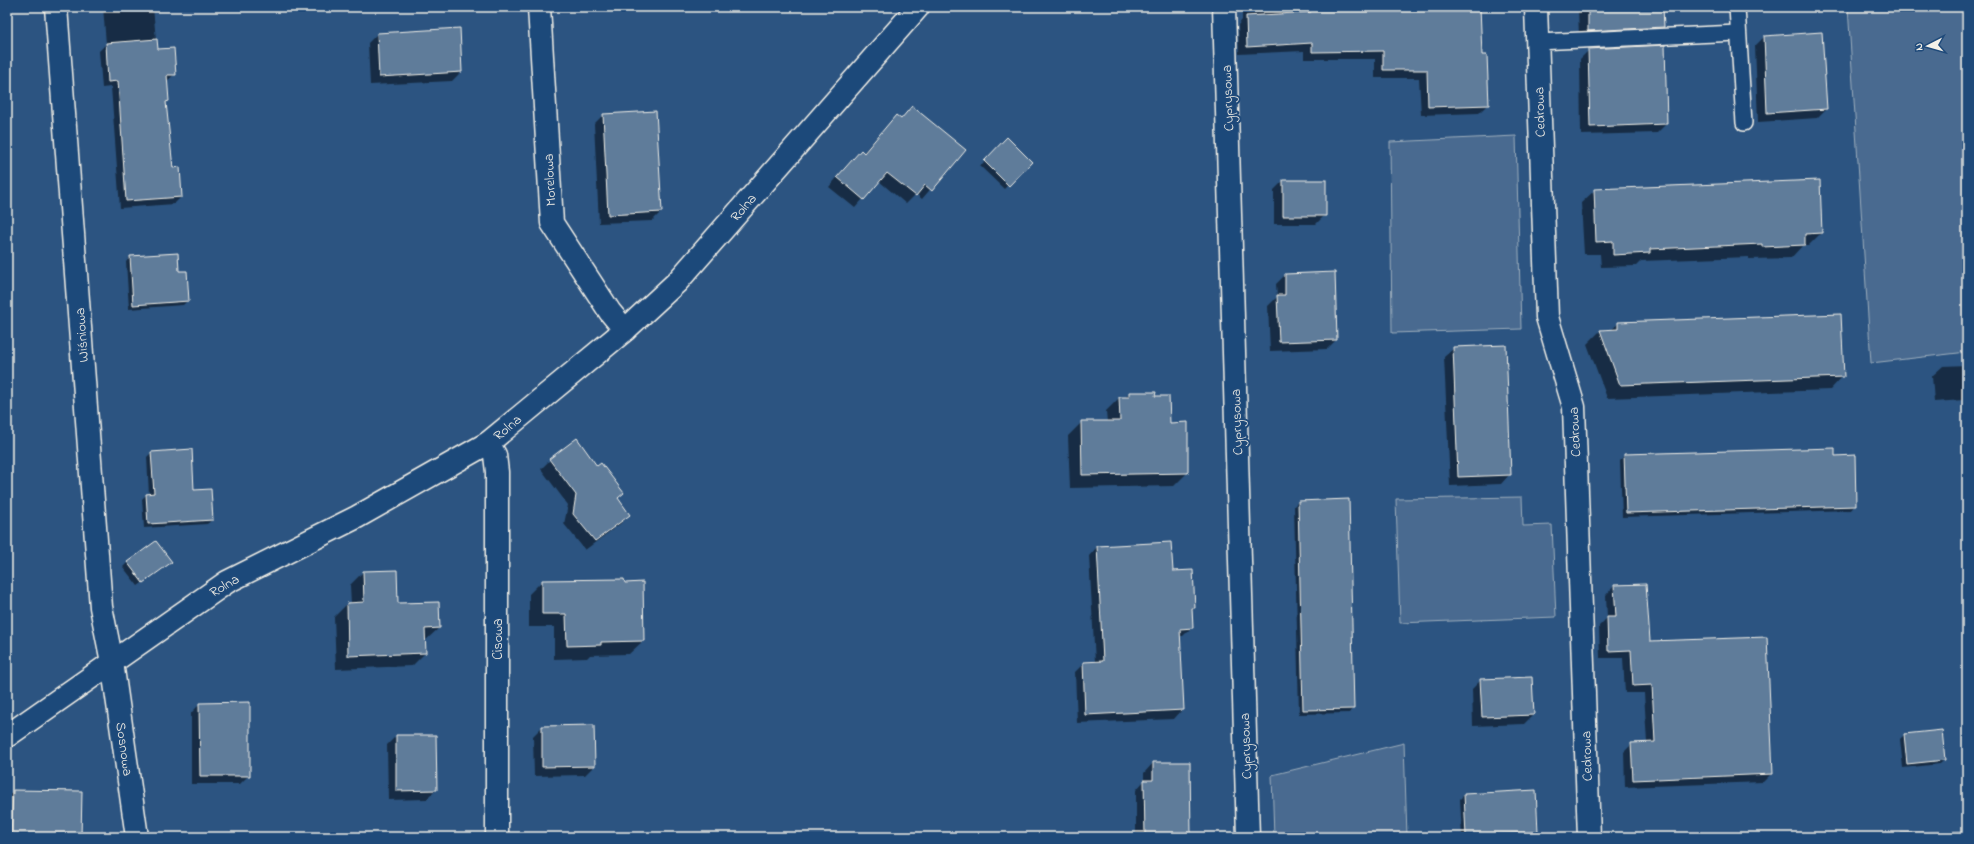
<svg xmlns="http://www.w3.org/2000/svg" width="1974" height="844" font-family="'Indie Flower',sans-serif">
	<style>
		.green { fill: #496b90; stroke: #9eaebc }
		.shadow { fill: #0007 }
		.building { fill: #5e7b9a; stroke: #f4f1e8 }
		.lines { fill: none; stroke-linecap: round; stroke-linejoin: round }
		.service-casing { stroke: #f4f1e8; stroke-width: 18 }
		.minor-casing { stroke: #f4f1e8; stroke-width: 25 }
		.service { stroke: #1f4a7a; stroke-width: 15 }
		.minor { stroke: #1f4a7a; stroke-width: 22 }
		.labels { text-anchor: middle; stroke-width: 4; stroke-linejoin: round; paint-order: stroke }
		.street-label { font-size: 14px; fill: #f4f1e8; stroke: #1f4a7a }
	</style>
	<rect width="100%" height="100%" fill="#2c5481"/>
	<filter id="ink" filterUnits="userSpaceOnUse"><feTurbulence type="fractalNoise" baseFrequency=".025" numOctaves="2"/><feDisplacementMap in="SourceGraphic" scale="8" xChannelSelector="R" yChannelSelector="G"/><feConvolveMatrix kernelMatrix="1 2 1 2 8 2 1 2 1" color-interpolation-filters="sRGB"/></filter>
	<g filter="url(#ink)">
		<g class="green">
			<polygon points="1848,7 1967,7 1967,352 1871,363"/>
			<polygon points="1516,136 1521,329 1392,333 1390,142"/>
			<polygon points="1522,497 1523,526 1552,525 1556,617 1400,623 1396,499"/>
			<polygon points="1404,743 1407,837 1274,837 1272,775"/>
			<polygon points="1967,831 1967,837 1901,837 1901,833"/>
		</g>
		<g class="shadow">
			<polygon points="103,7 153,7 157,51 175,74 167,81 168,101 165,104 172,169 181,197 174,204 120,208 111,87 102,88 99,51 106,44"/>
			<polygon points="1246,7 1479,7 1481,56 1488,104 1479,113 1421,115 1419,78 1375,78 1375,59 1304,59 1304,51 1239,54 1238,25 1242,20 1242,11"/>
			<polygon points="1578,7 1662,7 1663,27 1654,36 1579,39"/>
			<polygon points="459,29 461,72 452,81 370,85 368,43 377,34"/>
			<polygon points="1764,37 1826,109 1817,118 1758,122 1755,46"/>
			<polygon points="1589,50 1666,124 1657,133 1581,135 1580,59"/>
			<polygon points="603,115 661,212 652,221 599,223 594,124"/>
			<polygon points="896,116 900,120 964,150 922,199 916,194 906,204 879,181 855,208 829,187 852,160 861,151 863,153"/>
			<polygon points="1007,139 1031,162 1004,189 980,166"/>
			<polygon points="7,170 12,233 9,236 11,324 7,328 7,341"/>
			<polygon points="1283,181 1325,215 1316,224 1274,224 1274,190"/>
			<polygon points="1595,190 1821,233 1808,246 1802,246 1791,258 1749,259 1749,257 1641,261 1636,266 1601,267 1600,254 1584,254 1581,203"/>
			<polygon points="177,254 178,272 188,300 183,305 129,309 126,262 130,257"/>
			<polygon points="1285,275 1336,340 1327,349 1270,351 1268,306 1277,297 1276,284"/>
			<polygon points="1619,323 1843,376 1830,390 1607,398 1587,344 1600,331 1611,330"/>
			<polygon points="1454,348 1510,474 1501,484 1450,486 1444,357"/>
			<polygon points="1967,365 1967,437 1964,400 1934,402 1932,376 1943,366"/>
			<polygon points="1129,393 1154,397 1169,424 1187,473 1174,486 1070,488 1068,436 1082,422 1107,422 1106,411 1119,398 1125,398"/>
			<polygon points="151,453 193,492 212,520 207,524 144,528 142,499 146,495 149,495 147,457"/>
			<polygon points="1625,455 1834,457 1855,505 1851,510 1622,517 1620,460"/>
			<polygon points="550,460 617,499 629,515 620,524 585,550 564,524 568,505 541,469"/>
			<polygon points="1298,502 1353,708 1349,713 1299,714 1294,506"/>
			<polygon points="7,521 8,537 7,539"/>
			<polygon points="1097,547 1172,572 1194,608 1191,611 1192,627 1183,636 1179,636 1182,710 1174,719 1077,723 1075,672 1084,663 1095,662 1089,556"/>
			<polygon points="128,562 166,566 138,586 123,567"/>
			<polygon points="363,572 397,604 439,628 425,641 425,653 412,666 336,669 334,617 347,604 351,604 350,585"/>
			<polygon points="542,581 643,641 629,654 590,655 587,658 554,659 554,627 529,627 529,594"/>
			<polygon points="1614,586 1649,643 1772,773 1763,782 1625,787 1624,752 1632,744 1647,743 1644,693 1625,693 1623,658 1600,658 1599,626 1607,618 1606,595"/>
			<polygon points="1531,678 1533,715 1524,724 1473,726 1472,689 1481,680"/>
			<polygon points="200,704 249,775 240,784 191,784 191,713"/>
			<polygon points="542,727 594,766 585,775 534,776 533,736"/>
			<polygon points="1904,735 1944,760 1940,764 1903,768 1900,739"/>
			<polygon points="396,736 436,736 436,790 427,799 388,800 387,745"/>
			<polygon points="1153,763 1190,835 1188,837 1136,837 1136,790 1144,781 1144,773"/>
			<polygon points="13,791 80,837 7,837 7,797"/>
			<polygon points="1464,795 1537,831 1532,836 1462,837 1460,799"/>
		</g>
		<g class="building">
			<polygon points="1311,7 1480,7 1482,55 1487,55 1489,105 1428,107 1427,70 1383,70 1383,51 1312,52 1312,43 1247,47 1246,16 1311,12"/>
			<polygon points="1588,7 1663,7 1664,27 1588,31"/>
			<polygon points="460,28 462,72 379,77 377,33"/>
			<polygon points="1822,32 1827,109 1767,113 1764,36"/>
			<polygon points="157,39 158,49 174,48 176,75 167,75 169,101 166,102 173,168 180,167 182,197 126,201 118,81 108,82 106,43"/>
			<polygon points="1665,45 1667,124 1590,127 1588,49"/>
			<polygon points="912,106 966,150 932,191 925,185 916,196 887,173 864,200 837,177 861,150 864,153 896,115 901,119"/>
			<polygon points="656,111 662,212 608,215 603,114"/>
			<polygon points="1007,137 1032,162 1009,186 984,161"/>
			<rect x="1283" y="180" width="43" height="36"/>
			<polygon points="1820,180 1822,233 1805,234 1805,245 1762,247 1762,244 1650,249 1650,253 1613,255 1613,241 1596,242 1594,189"/>
			<polygon points="178,253 179,271 187,271 189,301 133,305 130,256"/>
			<polygon points="1335,272 1337,340 1279,342 1277,295 1285,295 1285,274"/>
			<polygon points="1841,314 1844,377 1620,385 1600,330 1618,329 1618,322"/>
			<polygon points="1506,345 1511,475 1458,477 1453,347"/>
			<polygon points="1129,392 1156,392 1155,396 1169,396 1170,423 1188,422 1188,473 1082,475 1081,421 1120,421 1119,397 1129,397"/>
			<polygon points="577,438 597,466 601,463 624,493 618,498 630,515 595,541 573,514 576,495 549,459"/>
			<polygon points="1835,448 1835,456 1855,455 1856,506 1626,513 1624,454"/>
			<polygon points="192,449 194,490 211,489 213,520 148,524 146,494 154,493 151,452"/>
			<polygon points="1349,499 1354,709 1303,710 1298,501"/>
			<polygon points="156,541 172,562 143,583 127,562"/>
			<polygon points="1171,542 1173,571 1193,570 1195,608 1192,608 1193,628 1180,629 1184,710 1085,715 1083,662 1103,661 1097,546"/>
			<polygon points="397,570 398,603 439,602 440,628 425,629 426,653 348,656 347,603 364,602 363,571"/>
			<polygon points="624,579 625,583 643,582 644,641 601,642 601,645 567,646 566,614 542,614 542,580"/>
			<polygon points="1646,584 1650,641 1767,637 1773,774 1633,780 1631,743 1655,742 1652,685 1633,686 1631,650 1608,651 1607,617 1616,617 1614,585"/>
			<polygon points="1532,677 1534,715 1482,717 1480,679"/>
			<polygon points="250,702 250,776 200,776 199,703"/>
			<polygon points="594,725 595,766 542,767 542,726"/>
			<polygon points="1942,730 1945,760 1907,764 1904,734"/>
			<polygon points="396,735 436,735 437,790 396,791"/>
			<polygon points="1153,762 1190,762 1191,835 1145,836 1144,780 1153,780"/>
			<polygon points="13,790 82,791 81,837 11,837"/>
			<polygon points="1536,790 1538,832 1466,836 1464,794"/>
		</g>
		<g class="lines">
			<g class="service-casing">
				<g id="service">
					<polyline points="1737,7 1744,123"/>
					<polyline points="1537,42 1738,33"/>
				</g>
			</g>
			<g class="minor-casing">
				<g id="minor">
					<polyline points="56,7 101,607 112,662 137,837"/>
					<polyline points="539,7 552,223 610,312 625,330"/>
					<polyline points="1224,7 1248,837"/>
					<polyline points="1536,7 1547,317 1574,407 1589,837"/>
					<polyline points="488,443 495,455 497,472 497,837"/>
					<polyline points="7,736 227,582 357,517 488,443 625,330 677,282 918,7"/>
				</g>
			</g>
			<use href="#service" class="service"/>
			<use href="#minor" class="minor"/>
		</g>
	</g>
	<g class="labels">
		<g class="street-label">
			<text transform="translate(1227 98) rotate(-92)" y="5">Cyprysowa</text>
			<text transform="translate(1539 112) rotate(-92)" y="5">Cedrowa</text>
			<text transform="translate(549 180) rotate(-93)" y="5">Morelowa</text>
			<text transform="translate(743 207) rotate(-49)" y="5">Rolna</text>
			<text transform="translate(81 335) rotate(-94)" y="5">Wiśniowa</text>
			<text transform="translate(1236 422) rotate(-92)" y="5">Cyprysowa</text>
			<text transform="translate(507 427) rotate(-40)" y="5">Rolna</text>
			<text transform="translate(1574 432) rotate(-93)" y="5">Cedrowa</text>
			<text transform="translate(224 585) rotate(-30)" y="5">Rolna</text>
			<text transform="translate(497 639) rotate(-90)" y="5">Cisowa</text>
			<text transform="translate(1245 746) rotate(-92)" y="5">Cyprysowa</text>
			<text transform="translate(125 749) rotate(82)" y="5">Sosnowa</text>
			<text transform="translate(1586 756) rotate(-92)" y="5">Cedrowa</text>
		</g>
	</g>
	<rect width="1974" height="844" fill="none" stroke="#1f4a7a" stroke-width="24"/>
	<rect x="12" y="12" width="1950" height="820" fill="none" stroke="#f4f1e8" stroke-width="1.5" filter="url(#ink)"/>
	<g transform="translate(1928 46) rotate(264)" stroke="#1f4a7a" stroke-width="3" paint-order="stroke">
	<path d="M0-3L7 15L0 10L-7 15Z" fill="#f4f1e8"/>
	<text y="-6" font-size="11" font-weight="bold" text-anchor="middle" fill="#f4f1e8">N</text>
	</g>
</svg>
